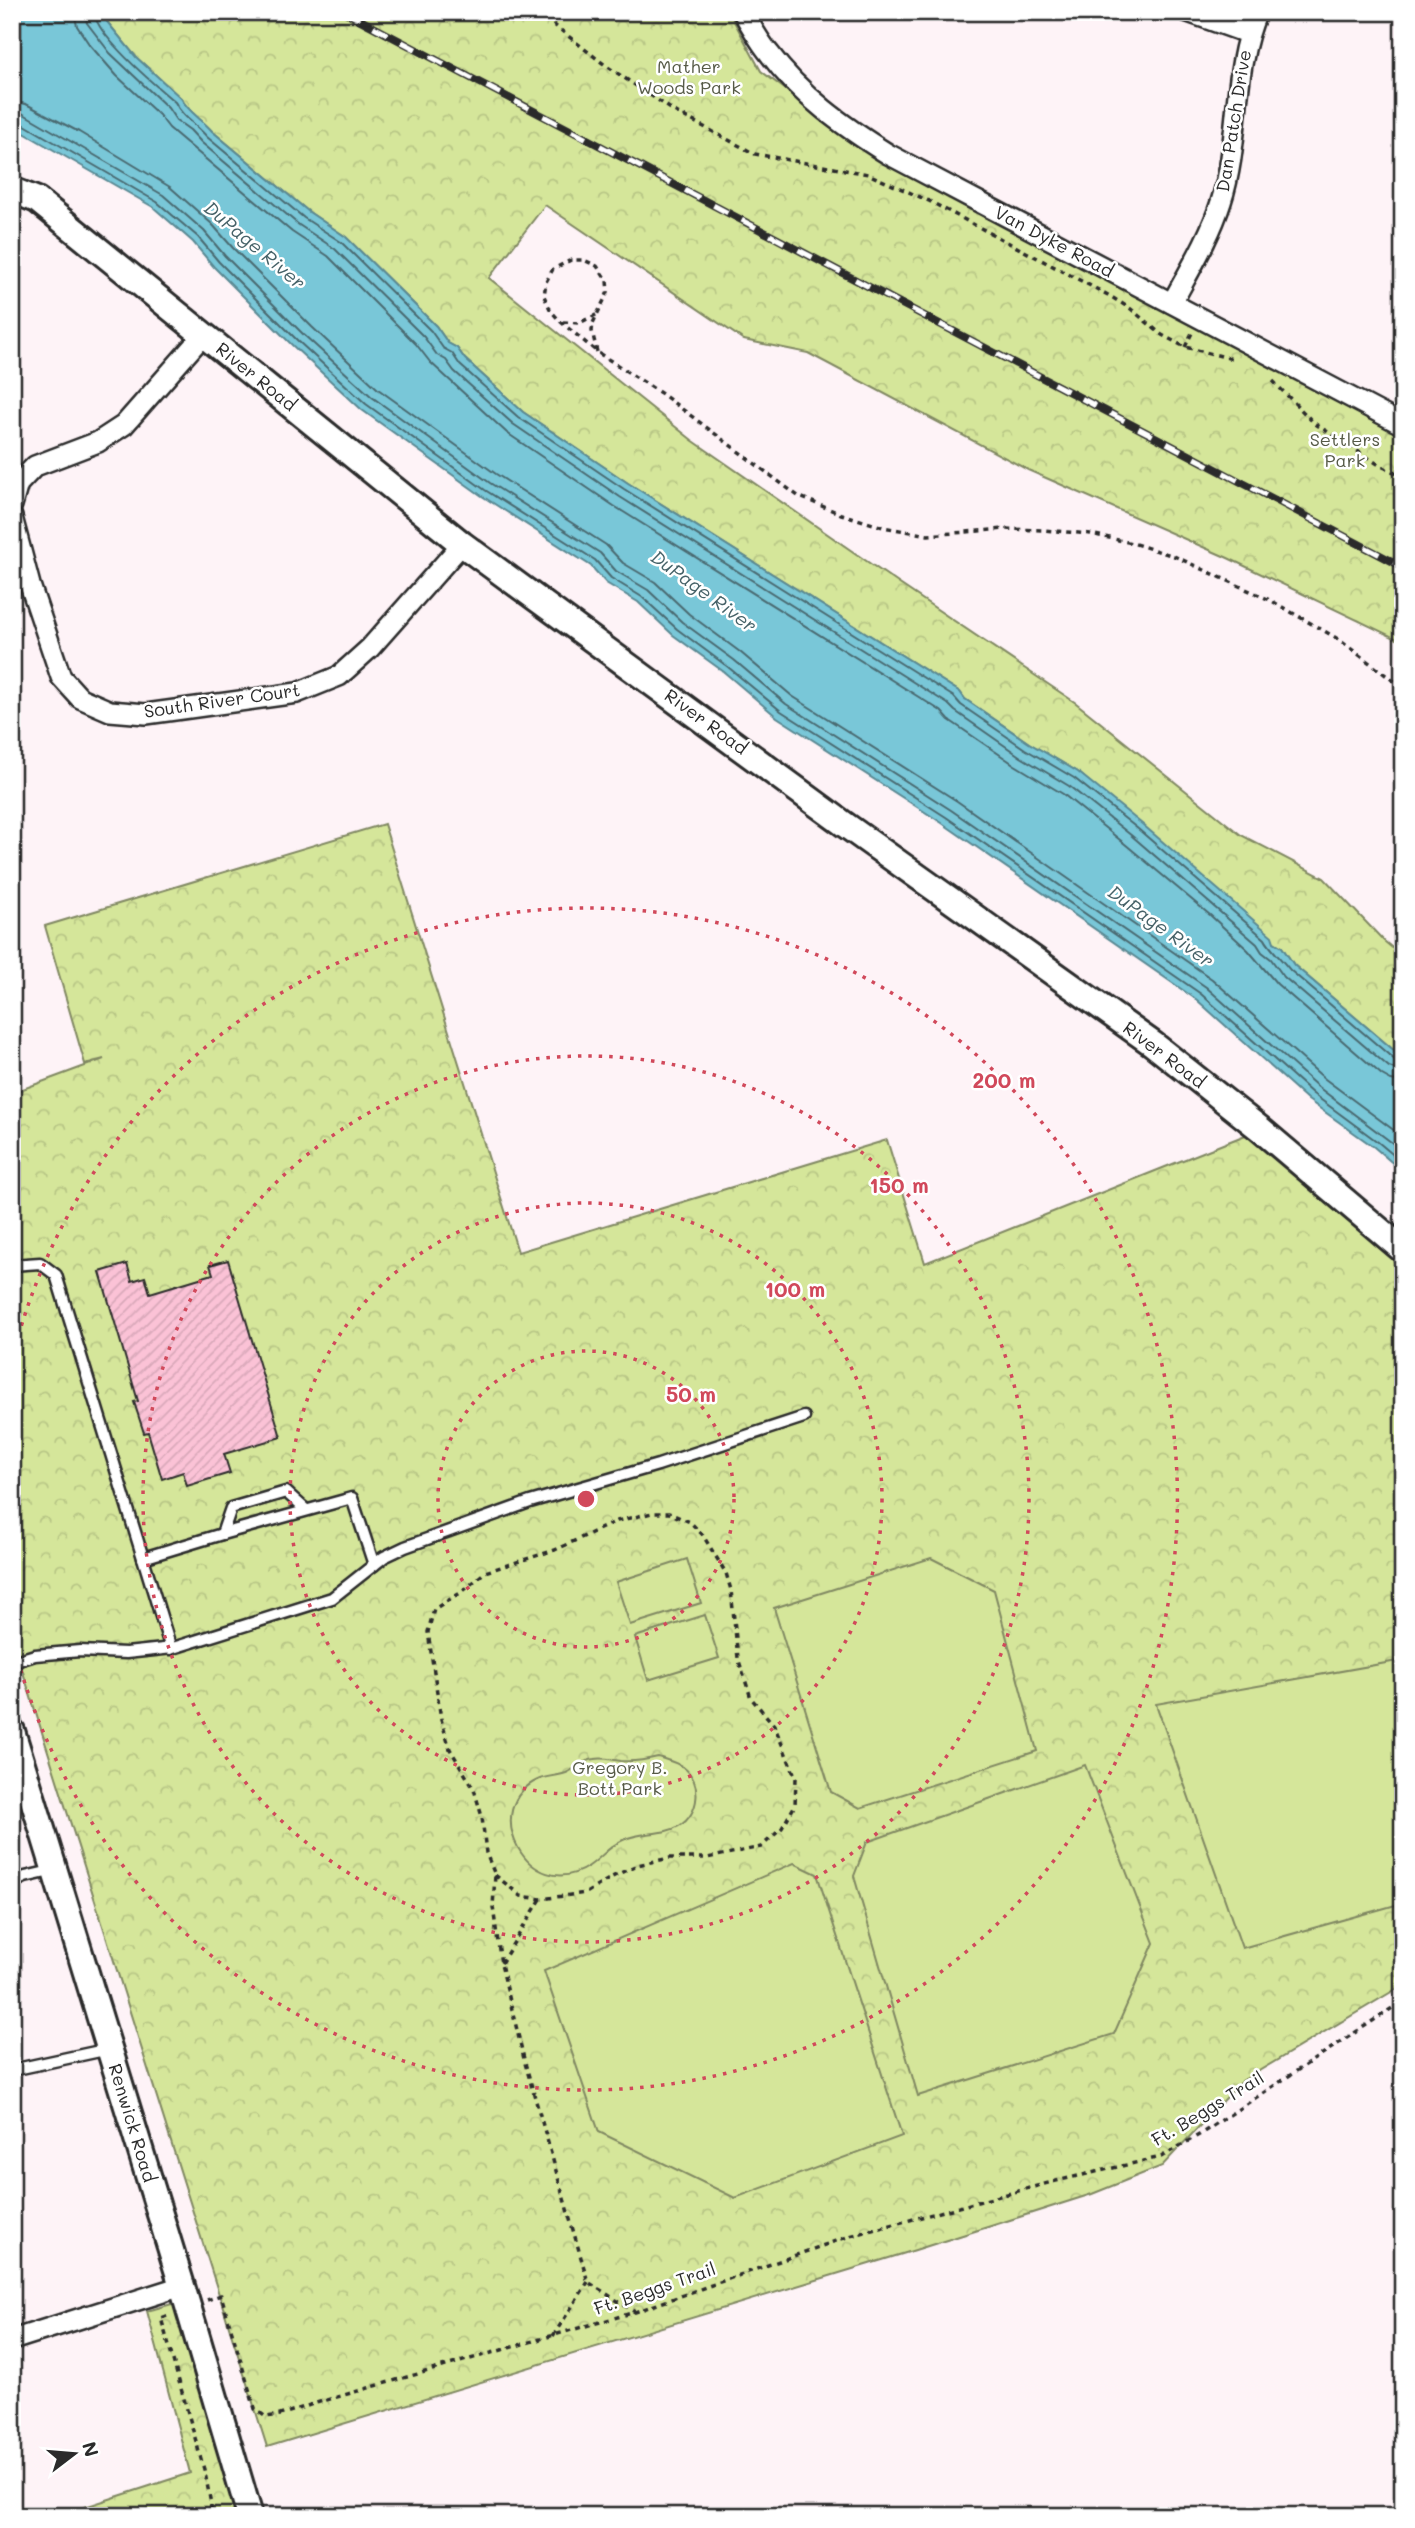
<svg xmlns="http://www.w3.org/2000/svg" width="1415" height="2528" font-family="Mali,sans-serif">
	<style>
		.forest { fill: url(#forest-crowns); stroke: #808862; stroke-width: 2 }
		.pitch { fill: #d5e69a; stroke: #808862; stroke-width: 2 }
		.water { fill: #79c7d8; stroke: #5a8993; stroke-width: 2 }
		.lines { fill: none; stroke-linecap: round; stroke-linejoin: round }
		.shore { stroke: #4a6970; stroke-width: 2 }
		.building { fill: url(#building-hatch); stroke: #2b2b2b; stroke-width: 2 }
		.service-casing { stroke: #2b2b2b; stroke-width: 15 }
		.minor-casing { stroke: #2b2b2b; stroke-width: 24 }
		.tertiary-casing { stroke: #2b2b2b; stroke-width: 30 }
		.path { stroke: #2b2b2b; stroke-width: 3.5; stroke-dasharray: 5 5; stroke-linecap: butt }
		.service { stroke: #fff; stroke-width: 10 }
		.minor { stroke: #fff; stroke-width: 19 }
		.tertiary { stroke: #fff; stroke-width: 24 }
		.rail-casing { stroke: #2b2b2b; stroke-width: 8 }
		.rail { stroke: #fff; stroke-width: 5; stroke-dasharray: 16; stroke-linecap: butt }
		.ring { fill: none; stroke: #d1495b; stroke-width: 3.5; stroke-dasharray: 3.5 7 }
		.labels { text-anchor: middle; stroke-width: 5; stroke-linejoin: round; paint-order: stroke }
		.park-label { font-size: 18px; fill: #565a47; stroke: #fff }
		.street-label { font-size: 18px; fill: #2b2b2b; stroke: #fff }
		.water-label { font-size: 19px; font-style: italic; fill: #466268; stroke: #fff }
		.centre { fill: #d1495b; stroke: #fff; stroke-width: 3.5 }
		.ring-label { font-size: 21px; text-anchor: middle; font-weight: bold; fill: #d1495b; stroke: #fff; stroke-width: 5; stroke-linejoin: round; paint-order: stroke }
	</style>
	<defs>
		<pattern id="forest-crowns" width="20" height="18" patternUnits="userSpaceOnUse" patternTransform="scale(1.75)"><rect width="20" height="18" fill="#d5e69a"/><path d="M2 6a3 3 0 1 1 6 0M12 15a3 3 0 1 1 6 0" fill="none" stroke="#b7c585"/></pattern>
		<pattern id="building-hatch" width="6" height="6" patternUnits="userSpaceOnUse" patternTransform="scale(1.75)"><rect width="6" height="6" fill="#fbc2d6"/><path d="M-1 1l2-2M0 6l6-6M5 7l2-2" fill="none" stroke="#d7a7b8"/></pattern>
	</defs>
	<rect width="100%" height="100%" fill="#fef3f7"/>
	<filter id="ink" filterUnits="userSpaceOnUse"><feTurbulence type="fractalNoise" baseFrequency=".0143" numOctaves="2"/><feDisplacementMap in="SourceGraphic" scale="14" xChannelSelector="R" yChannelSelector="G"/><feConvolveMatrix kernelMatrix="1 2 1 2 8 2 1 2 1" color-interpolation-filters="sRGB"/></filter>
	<g filter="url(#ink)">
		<g class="forest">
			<path d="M99,12h630l32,59 122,92 520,272v207l-175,-84 -200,-88 -220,-117 -64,-13 -199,-135 -56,73 203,162 209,145 175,118 165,132 83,43 60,63 19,16v101l-109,-93 -12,-18 -8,-5 -196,-170 -49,-29 -64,-44 -5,-7 -332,-209 -105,-71 -58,-53 -8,-11 -9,-5 -12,-17 -90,-89 -37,-25 -97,-81c-11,-12 -24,-19 -31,-33l-45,-41z"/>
			<polygon points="384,824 518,1252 887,1140 925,1263 1253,1132 1403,1257 1403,1985 1242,2081 1162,2166 1092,2194 912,2251 267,2447 12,1637 12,1093 104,1059 85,1064 45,926"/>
			<polygon points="186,2300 253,2516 57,2516 190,2473 147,2311"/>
		</g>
		<g class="pitch">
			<polygon points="931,1558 994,1590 1037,1751 860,1808 831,1792 774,1608"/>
			<polygon points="687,1559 701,1603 630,1625 616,1582"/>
			<polygon points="705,1615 719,1658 648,1680 635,1637"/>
			<polygon points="1403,1660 1403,1903 1242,1948 1156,1704"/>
			<path d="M658,1757c8,3 18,5 25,10 20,14 17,47 -4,59 -16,10 -39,5 -56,14 -14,6 -22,18 -34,26 -60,40 -113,-60 -49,-87 9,-3 18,-3 26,-6 11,-5 17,-13 29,-14 9,-2 17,1 26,2 13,1 25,-1 37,-4z"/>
			<polygon points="1085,1765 1154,1943 1114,2034 918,2096 854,1876 867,1842"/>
			<polygon points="794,1863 817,1874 902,2136 735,2198 599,2132 544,1971"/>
		</g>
		<path class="water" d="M12,12h87l37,45 45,41c7,14 21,21 31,33l97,81 37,25 90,89 12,17 9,5 8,11 58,53 105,71 332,209 5,7 64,44 49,29 64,52 130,112 2,6 8,5 12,18 109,93v114l-29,-25 -66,-47 -111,-100 -255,-177 -165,-106 -53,-45 -51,-37 -35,-33 -32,-19 -15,-17 -109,-70 -120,-86 -69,-64 -79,-79 -21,-25 -40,-35 -141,-81z"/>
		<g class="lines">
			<g class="shore">
				<polyline points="74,12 77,26 89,44 117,76 159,115 169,128 292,232 328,256 416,344 430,362 507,433 614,506 941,711 949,720 1015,765 1063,794 1125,844 1210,915 1248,950 1277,984 1382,1075 1391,1080 1403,1082"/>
				<polyline points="85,12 87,23 110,53 168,108 176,120 190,130 202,143 299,225 335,249 424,337 437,355 446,360 454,371 513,424 620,497 948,704 955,711 1021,757 1069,786 1132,836 1257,944 1262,952 1271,959 1284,977 1389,1067 1403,1072"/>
				<path d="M94,12c2,24 62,74 81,90 7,15 21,22 32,35l97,81 37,24 90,89 12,17 9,5 8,12 58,52 106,72 330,208 7,8 64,44 49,29 64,51 127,110c3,7 19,23 25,31l106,91 7,2"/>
				<polyline points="12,101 26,104 79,132 170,187 212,224 233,248 312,327 378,389 496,474 606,545 623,563 655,582 689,614 740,652 792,696 957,801 1212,979 1325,1079 1403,1137"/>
				<polyline points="12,112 22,113 163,195 204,231 225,256 304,335 372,397 490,483 600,553 616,571 648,590 682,622 734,660 786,704 951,810 1206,987 1318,1087 1403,1151"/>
				<polyline points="12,121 18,121 157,202 198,237 219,262 298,341 366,404 485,490 595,560 611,578 642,597 677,629 728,667 781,711 946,817 1201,994 1313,1094 1378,1142 1403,1163"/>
			</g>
		</g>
		<polygon class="building" points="228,1260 281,1437 224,1454 230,1473 187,1486 183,1472 162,1479 148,1432 144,1433 134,1402 138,1401 100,1272 127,1264 132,1281 145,1277 150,1293 213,1274 210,1265"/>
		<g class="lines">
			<g class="service-casing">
				<g id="service">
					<polyline points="12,1265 40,1263 56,1275 171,1649"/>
					<polyline points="222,1534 231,1508 286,1492 306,1510"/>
					<polyline points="143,1558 222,1534 352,1498 374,1565"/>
					<polyline points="12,1662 35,1655 80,1651 126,1653 173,1648 332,1598 384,1557 405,1547 530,1502 658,1465 804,1417"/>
					<polyline points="12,1883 25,1877 55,1870"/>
					<polyline points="12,2070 109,2049"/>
				</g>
			</g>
			<g class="minor-casing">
				<g id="minor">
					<path d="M743,12c8,14 16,29 26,41 32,43 74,73 119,101l515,271"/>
					<polyline points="1188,12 1247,33"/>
					<path d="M1172,303c17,-32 38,-66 49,-101 20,-61 10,-131 36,-190"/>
					<polyline points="12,505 18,484 35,466 98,442 124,425 204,334"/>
					<polyline points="12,517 30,585 61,677 80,698 110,711 146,714 297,693 339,676 370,648 462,544"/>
					<polyline points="12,2340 182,2286"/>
				</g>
			</g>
			<g class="tertiary-casing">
				<g id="tertiary">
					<polyline points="12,190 37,200 462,544 844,824 1153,1044 1259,1128 1403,1250"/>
					<polyline points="12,1731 182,2286 250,2516"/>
				</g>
			</g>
			<g class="path">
				<polyline points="487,12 494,17 544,17 605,65 674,111 755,154 868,174 929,201 1108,295 1131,309 1162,335 1185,347 1233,359"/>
				<polyline points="563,322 579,323 598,314"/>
				<polyline points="1185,347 1192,333"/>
				<polyline points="597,352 592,331 593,323 608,292 607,281 597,266 584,260 571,260 553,269 546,282 544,296 551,311 561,322 597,352 662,394 798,496 841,514 883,527 928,535 1005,529 1043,530 1091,534 1132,543 1174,556 1272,601 1338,639 1403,688"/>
				<polyline points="1273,381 1314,423 1381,466 1403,476"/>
				<polyline points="495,1875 521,1896 541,1899 586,1893 612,1877 637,1865 670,1858 707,1858 761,1847 782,1828 795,1805 796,1778 774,1725 751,1698 738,1658 731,1590 726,1573 702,1534 690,1522 669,1513 652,1513 617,1521 555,1550 485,1572 462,1592 434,1609 428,1632 441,1719 450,1749 474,1789 482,1817 486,1853 495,1875 493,1907 501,1964 525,2063 588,2282 635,2312"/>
				<polyline points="501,1963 541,1899"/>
				<polyline points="207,2300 221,2295 255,2409 266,2417 280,2415 316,2403 635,2312 850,2236 1052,2182 1161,2157 1199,2135 1403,2001"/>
				<polyline points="167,2316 161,2318 205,2473 211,2504 211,2516"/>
				<polyline points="553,2336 588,2282"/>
			</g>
			<use href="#service" class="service"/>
			<use href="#minor" class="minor"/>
			<use href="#tertiary" class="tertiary"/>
			<g class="rail-casing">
				<polyline id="rail" points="345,12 1403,567"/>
			</g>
			<use href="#rail" class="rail"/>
		</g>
	</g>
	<g class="ring">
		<circle cx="586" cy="1499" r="148"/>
		<circle cx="586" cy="1499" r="296"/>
		<circle cx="586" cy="1499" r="443"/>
		<path d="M13 1356A591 591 0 1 1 13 1642"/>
	</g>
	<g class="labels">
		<g class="park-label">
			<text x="689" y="73">Mather<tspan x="689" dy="21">Woods Park</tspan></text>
			<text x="1345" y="446">Settlers<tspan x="1345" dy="21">Park</tspan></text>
			<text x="620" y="1774">Gregory B.<tspan x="620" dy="21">Bott Park</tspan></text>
		</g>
		<g class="street-label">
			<text transform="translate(1234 121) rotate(-81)" y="6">Dan Patch Drive</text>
			<text transform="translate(1054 242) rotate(28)" y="6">Van Dyke Road</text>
			<text transform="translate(256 377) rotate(39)" y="6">River Road</text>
			<text transform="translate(222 701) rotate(-8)" y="6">South River Court</text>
			<text transform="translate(706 722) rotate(36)" y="6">River Road</text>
			<text transform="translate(1164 1055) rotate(37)" y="6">River Road</text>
			<text transform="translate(1208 2109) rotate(-31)" y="6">Ft. Beggs Trail</text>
			<text transform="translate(132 2123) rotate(73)" y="6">Renwick Road</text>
			<text transform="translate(655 2289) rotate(-19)" y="6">Ft. Beggs Trail</text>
		</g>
		<g class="water-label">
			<text transform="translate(255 245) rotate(40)" y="7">DuPage River</text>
			<text transform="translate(704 591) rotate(36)" y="7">DuPage River</text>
			<text transform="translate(1161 926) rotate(36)" y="7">DuPage River</text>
		</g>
	</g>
	<circle cx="586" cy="1499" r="10" class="centre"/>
	<g class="ring-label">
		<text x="1004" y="1088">200 m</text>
		<text x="899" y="1193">150 m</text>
		<text x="795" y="1297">100 m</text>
		<text x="691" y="1402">50 m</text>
	</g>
	<rect width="1415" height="2528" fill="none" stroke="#fff" stroke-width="42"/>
	<rect x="21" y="21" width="1373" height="2486" fill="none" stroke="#2b2b2b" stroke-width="2.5" filter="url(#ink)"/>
	<g transform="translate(74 2454) rotate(74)" stroke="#ffffff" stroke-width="5" paint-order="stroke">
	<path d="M0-5L12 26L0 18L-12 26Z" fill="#2b2b2b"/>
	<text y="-10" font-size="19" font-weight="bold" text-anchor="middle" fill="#2b2b2b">N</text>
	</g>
</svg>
